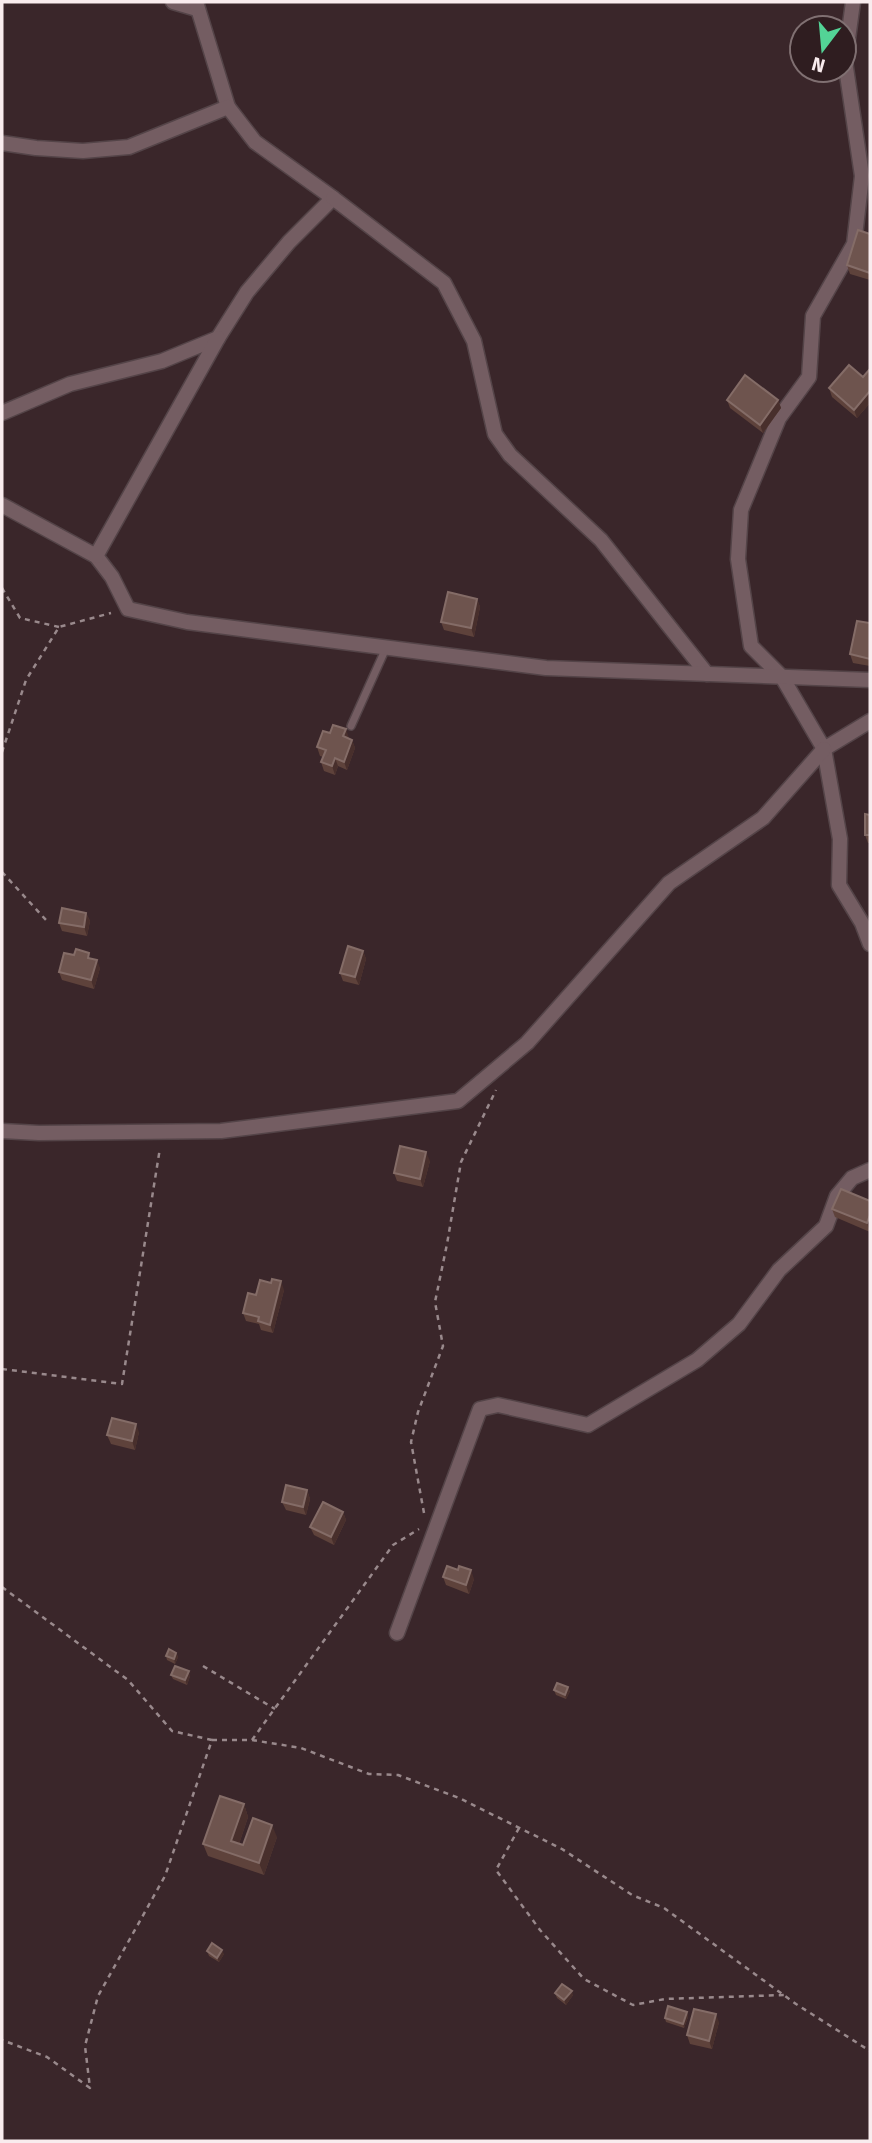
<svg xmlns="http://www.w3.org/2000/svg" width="872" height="2143" font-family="'Fira Sans',sans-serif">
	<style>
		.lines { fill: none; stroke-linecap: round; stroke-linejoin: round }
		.service-casing { stroke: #544448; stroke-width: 10 }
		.minor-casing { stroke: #544448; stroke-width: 17 }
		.path { stroke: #99898c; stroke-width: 2.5; stroke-dasharray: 5 5; stroke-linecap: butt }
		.service { stroke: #745d62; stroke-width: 7 }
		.minor { stroke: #745d62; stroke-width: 14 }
		.wall { fill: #5e423b }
		.shaded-wall { fill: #482f2c }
		.building { fill: #6e544e; stroke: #846c67; stroke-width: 2 }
	</style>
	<rect width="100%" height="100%" fill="#3a262a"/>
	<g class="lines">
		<g class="service-casing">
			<polyline id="service" points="351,726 386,648"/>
		</g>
		<g class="minor-casing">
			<g id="minor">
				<polyline points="173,2 197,9"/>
				<polyline points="196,2 228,107"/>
				<polyline points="853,2 845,61 862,176 854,244 813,316 809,377 779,418 741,510 738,559 751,646 782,677 824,749 870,721"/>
				<polyline points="2,143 36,148 83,151 129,147 228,107 255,142 333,198 289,242 247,292 218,338 162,361 70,384 2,413"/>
				<polyline points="333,198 444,283 474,341 495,434 510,455 601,540 707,674"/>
				<polyline points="2,505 96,556 112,577 128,609 187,622 546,668 870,680"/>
				<polyline points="96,556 218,338"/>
				<polyline points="824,749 840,839 839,885 862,923 870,944"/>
				<polyline points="2,1131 39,1133 221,1131 458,1101 527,1043 669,883 763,818 824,749"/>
				<polyline points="397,1633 480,1409 498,1405 588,1425 697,1360 739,1324 779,1270 826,1226 837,1196 852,1178 870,1170"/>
			</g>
		</g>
		<g class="path">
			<polyline points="2,588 20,618 59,627"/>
			<polyline points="2,752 26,680 59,627 111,613"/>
			<polyline points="2,872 46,920"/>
			<polyline points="2,1369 122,1384 160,1148"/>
			<polyline points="424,1513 411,1442 418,1412 443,1346 435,1302 447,1244 461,1162 496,1090"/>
			<polyline points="2,1587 128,1680 172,1731 212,1740 165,1876 98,1996 85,2046 90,2088 47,2057 2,2040"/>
			<polyline points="203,1666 275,1709"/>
			<polyline points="212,1740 252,1740 393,1545 419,1529"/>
			<polyline points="252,1740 301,1748 369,1774 398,1775 459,1798 562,1849 632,1895 664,1908 796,2004 870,2051"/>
			<polyline points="519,1828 496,1870 540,1930 584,1979 633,2005 665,1999 784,1995"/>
		</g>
		<use href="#service" class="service"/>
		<use href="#minor" class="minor"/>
	</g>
	<g class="wall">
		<polygon points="870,234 870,280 850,274 847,265"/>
		<polygon points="870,372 870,403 857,418 832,397 829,388 863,377"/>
		<polygon points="727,400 778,400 781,408 763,433 730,408"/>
		<polygon points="477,599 480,607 474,637 444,630 441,622"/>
		<polygon points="870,623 870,666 853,663 850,654"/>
		<polygon points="349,738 352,740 355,748 347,770 338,766 335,775 324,771 321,762 323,757 320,756 317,747"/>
		<polygon points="870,815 870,843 868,843 865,835"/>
		<polygon points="86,913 90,921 87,936 62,931 59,923"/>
		<polygon points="363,951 366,959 359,985 343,981 340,973"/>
		<polygon points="91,959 100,968 94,989 62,980 59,972"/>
		<polygon points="430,1161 423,1187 397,1181 394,1173"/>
		<polygon points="870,1201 870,1232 835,1217 832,1209"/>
		<polygon points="284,1290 273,1333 261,1330 259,1324 246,1321 243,1313 256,1295"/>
		<polygon points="139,1432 135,1450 111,1444 107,1435"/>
		<polygon points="307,1490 310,1499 306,1515 286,1510 282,1502"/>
		<polygon points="343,1512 346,1520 334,1545 314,1535 310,1527"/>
		<polygon points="443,1577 474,1579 469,1594 446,1585"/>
		<polygon points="176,1653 178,1657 175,1664 167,1660 166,1656"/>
		<polygon points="171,1675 190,1676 187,1685 173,1679"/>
		<polygon points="554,1690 570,1691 566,1699 556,1695"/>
		<polygon points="244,1804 248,1817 239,1844 243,1845 277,1837 264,1875 208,1856 203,1844"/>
		<polygon points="207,1951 224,1954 219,1962 209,1956"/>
		<polygon points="555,1993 573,1995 566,2005 557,1998"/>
		<polygon points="687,2012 688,2017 684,2028 666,2022 665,2018"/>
		<polygon points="719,2022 712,2049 690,2044 687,2035"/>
	</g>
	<g class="shaded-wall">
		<polygon points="870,391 870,403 857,418 854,410"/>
		<polygon points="778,400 781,408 763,433 760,425"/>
		<polygon points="477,599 480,607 474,637 471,628"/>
		<polygon points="346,729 349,738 346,745 343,736"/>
		<polygon points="352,740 355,748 347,770 344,762"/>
		<polygon points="335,758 338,766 335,775 332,766"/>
		<polygon points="86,913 90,921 87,936 84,927"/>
		<polygon points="363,951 366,959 359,985 355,977"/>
		<polygon points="97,960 100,968 94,989 91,980"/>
		<polygon points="426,1152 430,1161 423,1187 420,1179"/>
		<polygon points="870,1215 870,1232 867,1223"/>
		<polygon points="281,1281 284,1290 273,1333 270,1325"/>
		<polygon points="136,1424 139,1432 135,1450 132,1441"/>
		<polygon points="307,1490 310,1499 306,1515 303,1507"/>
		<polygon points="343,1512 346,1520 334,1545 331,1537"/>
		<polygon points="471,1570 474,1579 469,1594 466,1585"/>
		<polygon points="176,1653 178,1657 175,1664 174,1659"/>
		<polygon points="189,1671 190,1676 187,1685 185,1680"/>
		<polygon points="568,1687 570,1691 566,1699 565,1695"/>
		<polygon points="244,1804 248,1817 236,1853 231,1841"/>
		<polygon points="272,1825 277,1837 264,1875 259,1863"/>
		<polygon points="222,1950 224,1954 219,1962 217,1958"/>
		<polygon points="572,1991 573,1995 566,2005 564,2000"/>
		<polygon points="687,2012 688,2017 684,2028 683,2024"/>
		<polygon points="716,2014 719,2022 712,2049 709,2041"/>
	</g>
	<g class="building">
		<polygon points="858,230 870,234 870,273 847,265"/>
		<polygon points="849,365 863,377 869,370 870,372 870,391 854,410 829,388"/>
		<polygon points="745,375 778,400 760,425 727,400"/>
		<polygon points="448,592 477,599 471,628 441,622"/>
		<polygon points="857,621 870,623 870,659 850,654"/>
		<polygon points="333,725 346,729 343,736 352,740 344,762 335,758 332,766 321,762 326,750 317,747 323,731 330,733"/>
		<polygon points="865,814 870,815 870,835 865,835"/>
		<polygon points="62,908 86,913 84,927 59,923"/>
		<polygon points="348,946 363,951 355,977 340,973"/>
		<polygon points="76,949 89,953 88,958 97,960 91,980 59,972 64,953 74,955"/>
		<polygon points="400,1146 426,1152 420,1179 394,1173"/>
		<polygon points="841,1189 870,1201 870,1215 867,1223 832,1209"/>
		<polygon points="272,1279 281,1281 270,1325 258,1321 259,1317 243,1313 248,1293 256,1295 260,1280 271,1283"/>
		<polygon points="112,1418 136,1424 132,1441 107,1435"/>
		<polygon points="286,1485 307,1490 303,1507 282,1502"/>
		<polygon points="323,1502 343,1512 331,1537 310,1527"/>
		<polygon points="447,1566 458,1570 459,1566 471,1570 466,1585 443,1577"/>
		<polygon points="169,1649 176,1653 174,1659 166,1656"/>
		<polygon points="175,1666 189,1671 185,1680 171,1675"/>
		<polygon points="557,1683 568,1687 565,1695 554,1690"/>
		<polygon points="220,1796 244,1804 231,1841 243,1845 253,1818 272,1825 259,1863 203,1844"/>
		<polygon points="212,1943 222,1950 217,1958 207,1951"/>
		<polygon points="562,1984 572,1991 564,2000 555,1993"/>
		<polygon points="668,2006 687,2012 683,2024 665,2018"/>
		<polygon points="694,2009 716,2014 709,2041 687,2035"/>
	</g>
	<rect width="872" height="2143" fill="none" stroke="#f9ecee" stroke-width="7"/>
	<g transform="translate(823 49) rotate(196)"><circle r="33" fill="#2f1d20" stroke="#807072" stroke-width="2"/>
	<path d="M0-5L12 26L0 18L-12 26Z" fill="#53d396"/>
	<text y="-10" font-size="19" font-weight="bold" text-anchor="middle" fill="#f9ecee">N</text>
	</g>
</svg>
